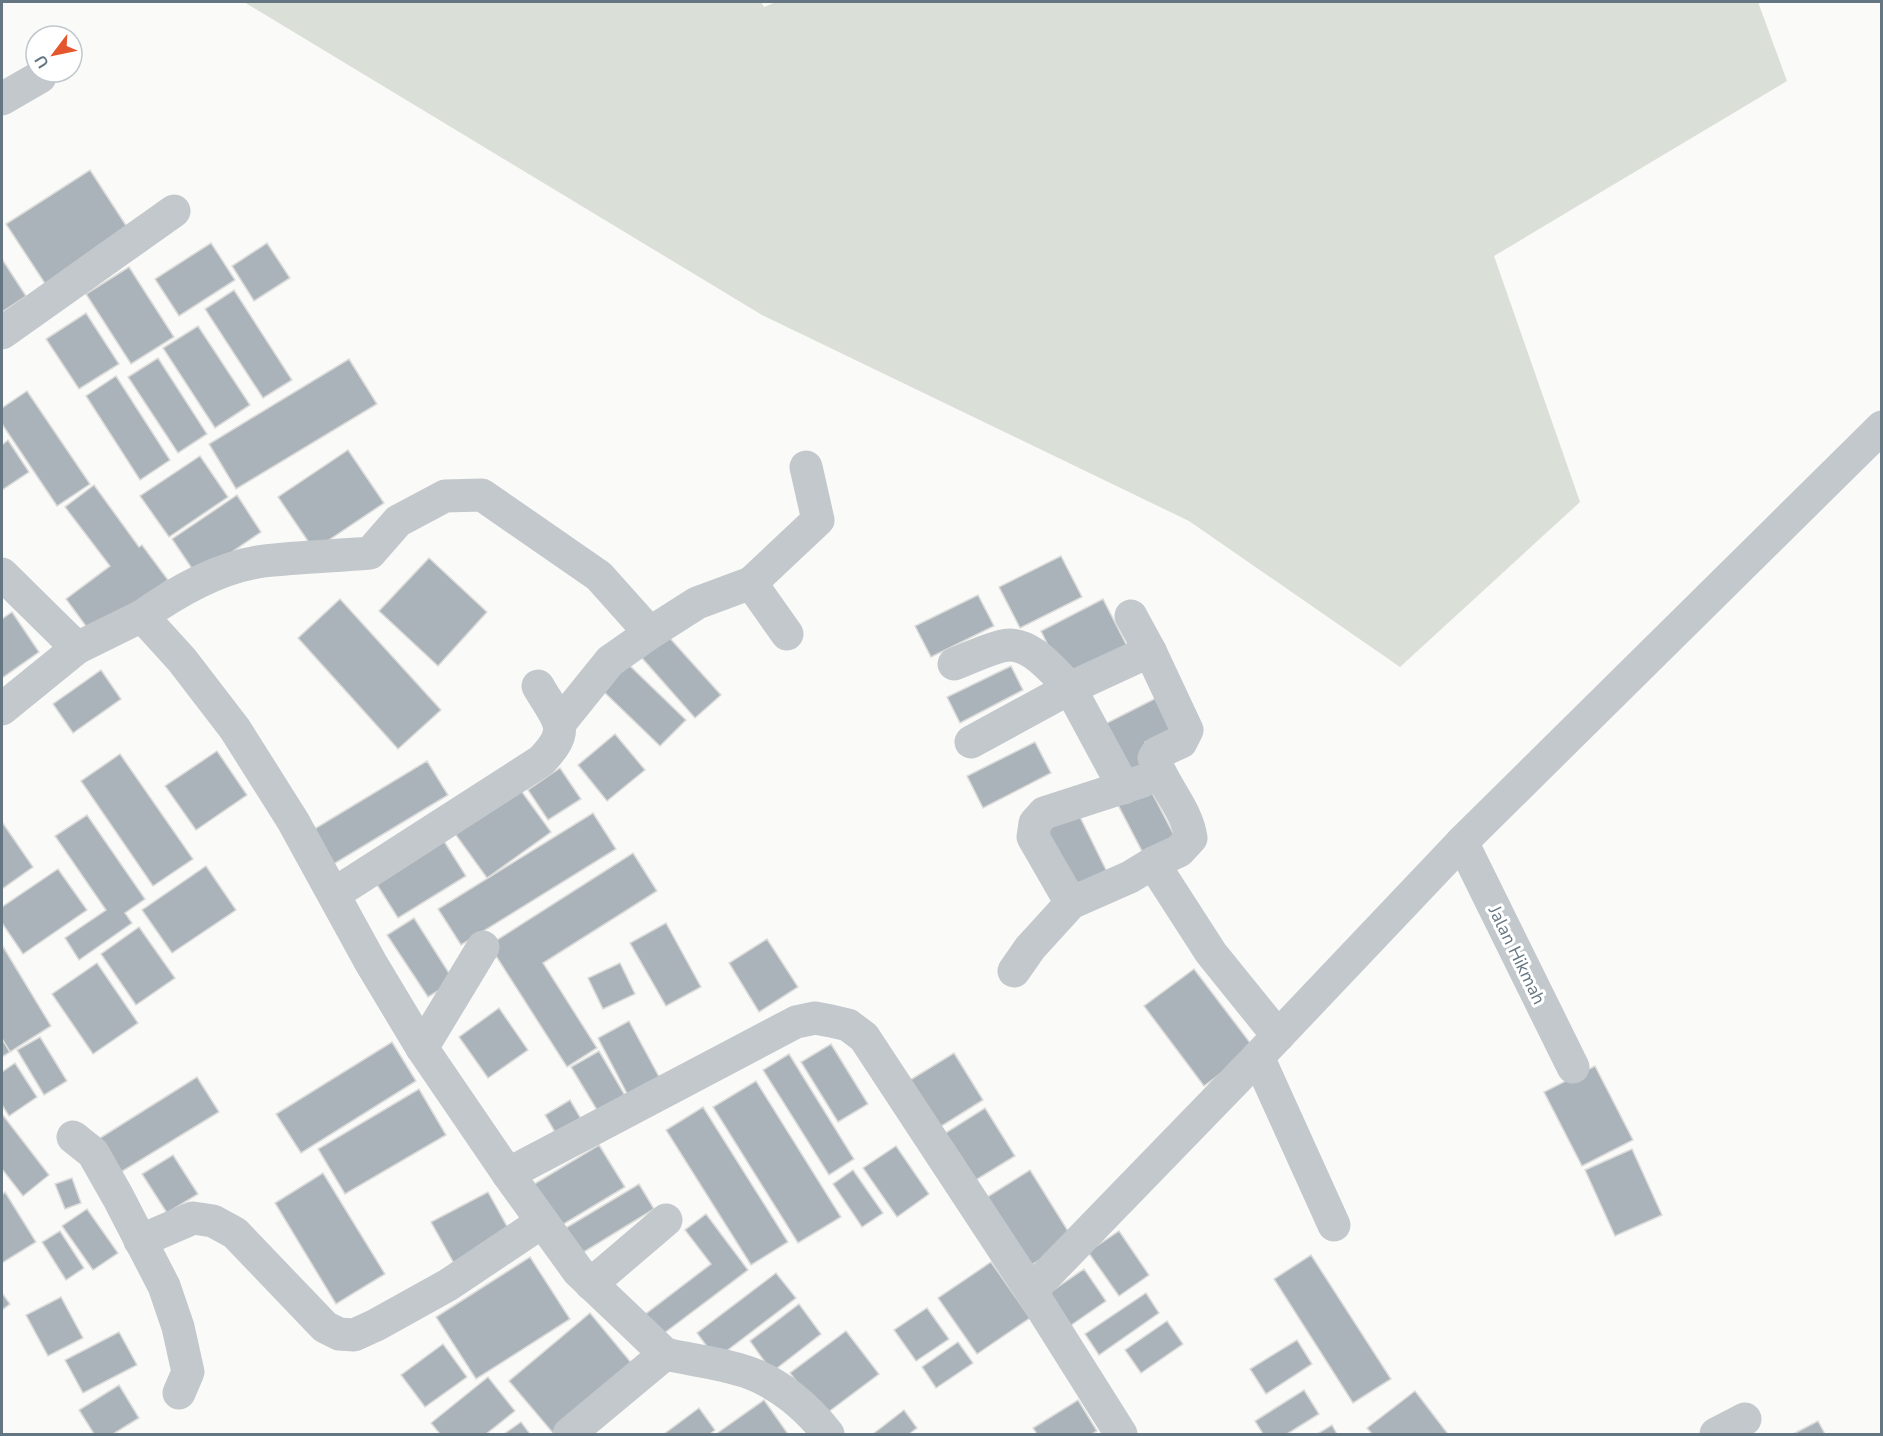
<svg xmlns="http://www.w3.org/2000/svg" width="1883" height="1436" font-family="'Nunito Sans',sans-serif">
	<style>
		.green { fill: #dadfd7 }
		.building { fill: #aab3b9; stroke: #dcdcda; stroke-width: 1.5 }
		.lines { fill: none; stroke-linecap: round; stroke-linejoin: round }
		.minor { stroke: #c3c8cc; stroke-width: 33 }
		.labels { text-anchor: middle; stroke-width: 6; stroke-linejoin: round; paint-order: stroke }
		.street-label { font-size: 18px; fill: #657683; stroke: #fff }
	</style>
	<rect width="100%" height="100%" fill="#fafaf8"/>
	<polygon class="green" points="244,2 761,2 764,7 776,2 1758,2 1787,81 1494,256 1580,502 1400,667 1189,521 762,315"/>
	<g class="building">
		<polygon points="90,170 129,230 46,285 6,224"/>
		<polygon points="211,243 235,280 179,316 155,279"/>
		<polygon points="267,243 290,278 254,301 232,266"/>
		<polygon points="2,259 26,296 2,312"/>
		<polygon points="129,267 174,337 131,364 86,294"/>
		<polygon points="234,290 292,380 263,398 205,309"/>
		<polygon points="86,313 119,364 79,389 46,339"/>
		<polygon points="198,326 250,405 215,428 163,348"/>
		<polygon points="158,358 207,434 178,453 128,377"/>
		<polygon points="349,359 377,404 236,489 209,444"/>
		<polygon points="116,376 170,460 140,480 86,396"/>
		<polygon points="27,391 90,484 57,506 2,424 2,408"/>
		<polygon points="8,440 29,472 2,490 2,445"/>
		<polygon points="348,450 384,503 314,550 278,497"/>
		<polygon points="200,456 228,497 169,537 140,496"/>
		<polygon points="94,485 139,547 142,545 168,580 91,633 66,599 110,566 65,507"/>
		<polygon points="237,495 261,532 197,576 172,539"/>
		<polygon points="1061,556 1082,597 1020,628 999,587"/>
		<polygon points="429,558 487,612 438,666 379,611"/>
		<polygon points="978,595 994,626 931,657 915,626"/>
		<polygon points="340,599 441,710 398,749 298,638"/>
		<polygon points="1103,599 1130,652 1067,684 1041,631"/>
		<polygon points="12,612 39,652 2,678 2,619"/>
		<polygon points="667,635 721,695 695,718 642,658"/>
		<polygon points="628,664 686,720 660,746 602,690"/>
		<polygon points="1011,666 1023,690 960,723 947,697"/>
		<polygon points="101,670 121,699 73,733 53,704"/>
		<polygon points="1164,694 1179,725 1145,742 1154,761 1124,776 1099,727"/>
		<polygon points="615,734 645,770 607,801 578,765"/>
		<polygon points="1035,742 1051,773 983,808 967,776"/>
		<polygon points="217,751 247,795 196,830 165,786"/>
		<polygon points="120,754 193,859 153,886 81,781"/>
		<polygon points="427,761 448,795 327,868 306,834"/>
		<polygon points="560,768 581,799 548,820 528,790"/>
		<polygon points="517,785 551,832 487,878 453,831"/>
		<polygon points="1148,785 1176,839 1144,855 1116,801"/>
		<polygon points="1077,811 1110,878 1075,896 1041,829"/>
		<polygon points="593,813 616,849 461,945 438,909"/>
		<polygon points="87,815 145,899 125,913 132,923 79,960 65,938 106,910 55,836"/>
		<polygon points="2,822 33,867 2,889"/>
		<polygon points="442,838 466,876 398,918 374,880"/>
		<polygon points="633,853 657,891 543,963 597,1048 567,1067 489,945"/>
		<polygon points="206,866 236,910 172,953 142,910"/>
		<polygon points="58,869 87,910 23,954 2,923 2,907"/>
		<polygon points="414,918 454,981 428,997 387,935"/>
		<polygon points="666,923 701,987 666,1006 630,943"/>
		<polygon points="139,927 175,978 136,1005 101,954"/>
		<polygon points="767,939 798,987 759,1012 729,963"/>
		<polygon points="2,945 51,1026 10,1052 2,1039"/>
		<polygon points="97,963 138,1023 93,1054 52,994"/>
		<polygon points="620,963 635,994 603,1009 588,978"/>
		<polygon points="1194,969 1254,1048 1204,1086 1144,1006"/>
		<polygon points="499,1008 528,1050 488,1078 459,1037"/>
		<polygon points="629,1021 664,1086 632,1103 598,1038"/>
		<polygon points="40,1037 67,1081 44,1095 17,1050"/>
		<polygon points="2,1039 10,1052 2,1057"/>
		<polygon points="392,1042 416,1081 301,1153 276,1114"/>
		<polygon points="831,1044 868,1104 838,1122 801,1062"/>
		<polygon points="599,1051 630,1104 603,1120 571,1067"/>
		<polygon points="954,1053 983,1100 932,1132 902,1085"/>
		<polygon points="789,1054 854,1159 829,1175 763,1070"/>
		<polygon points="15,1063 37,1097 9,1116 2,1105 2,1072"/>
		<polygon points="1595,1066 1633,1140 1582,1166 1544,1092"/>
		<polygon points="197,1077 219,1112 121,1172 100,1138"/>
		<polygon points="756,1081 841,1217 798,1243 713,1107"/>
		<polygon points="419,1089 446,1135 345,1194 318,1149"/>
		<polygon points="570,1100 587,1129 562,1144 545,1115"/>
		<polygon points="703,1107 788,1242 751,1265 666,1130"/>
		<polygon points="985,1108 1015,1156 966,1186 936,1139"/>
		<polygon points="2,1114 49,1175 23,1196 2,1169"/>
		<polygon points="599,1145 625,1187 552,1231 526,1189"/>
		<polygon points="896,1146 929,1194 897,1217 863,1168"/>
		<polygon points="1632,1149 1662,1215 1615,1236 1585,1170"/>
		<polygon points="173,1155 198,1194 167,1213 142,1174"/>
		<polygon points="853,1170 883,1213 862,1227 833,1184"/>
		<polygon points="1030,1170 1073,1239 1027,1268 984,1199"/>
		<polygon points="323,1173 385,1274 336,1304 275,1203"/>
		<polygon points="72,1178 81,1203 65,1209 55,1184"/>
		<polygon points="639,1184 654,1209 574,1258 559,1232"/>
		<polygon points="5,1192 36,1242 2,1263 2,1195"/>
		<polygon points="488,1192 513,1237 456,1267 431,1222"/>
		<polygon points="87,1209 118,1253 93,1270 62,1226"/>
		<polygon points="706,1214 748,1270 655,1340 639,1319 711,1264 685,1230"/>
		<polygon points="60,1231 84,1268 66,1280 42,1242"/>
		<polygon points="1119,1231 1149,1275 1119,1296 1088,1252"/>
		<polygon points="1311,1255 1391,1379 1353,1403 1274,1279"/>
		<polygon points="530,1257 570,1319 476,1379 436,1317"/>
		<polygon points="991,1262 1030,1318 977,1354 938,1298"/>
		<polygon points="1084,1269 1106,1301 1064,1330 1042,1298"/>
		<polygon points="776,1273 796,1298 716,1359 697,1333"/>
		<polygon points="2,1293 10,1304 2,1310"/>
		<polygon points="1146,1293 1159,1313 1099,1355 1085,1334"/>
		<polygon points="61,1297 83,1338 48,1356 26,1315"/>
		<polygon points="799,1304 821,1334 772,1372 750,1341"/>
		<polygon points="927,1308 949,1339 916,1361 894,1330"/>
		<polygon points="590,1313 633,1365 553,1433 509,1381"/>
		<polygon points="1167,1321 1183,1344 1141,1373 1125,1350"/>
		<polygon points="846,1331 879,1374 823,1416 790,1373"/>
		<polygon points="119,1332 137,1365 83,1393 65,1360"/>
		<polygon points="1297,1340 1312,1364 1266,1394 1250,1369"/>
		<polygon points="958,1342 973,1363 936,1388 922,1367"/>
		<polygon points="443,1344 467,1377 425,1407 401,1375"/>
		<polygon points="488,1377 515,1411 486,1434 440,1434 431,1423"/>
		<polygon points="119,1385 139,1418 113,1434 94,1434 79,1410"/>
		<polygon points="1304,1390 1319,1414 1287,1434 1263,1434 1255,1421"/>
		<polygon points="1415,1391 1448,1434 1372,1434 1367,1428"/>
		<polygon points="764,1400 788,1434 716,1434"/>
		<polygon points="1078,1400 1097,1431 1092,1434 1037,1434 1033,1428"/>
		<polygon points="699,1408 715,1430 710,1434 664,1434"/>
		<polygon points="904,1410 917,1428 909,1434 873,1434"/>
		<polygon points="1818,1421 1825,1434 1793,1434"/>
		<polygon points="521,1422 530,1434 504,1434"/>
		<polygon points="1332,1425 1337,1434 1317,1434"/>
	</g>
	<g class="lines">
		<g class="minor">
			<polyline points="2,99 40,77"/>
			<polyline points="2,333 174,211"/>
			<polyline points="2,574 77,648 142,616 182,660 235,729 293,821 371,963 422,1048 508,1174 578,1271 665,1354"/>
			<polyline points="751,583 818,520 806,467"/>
			<path d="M142,616c36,-25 77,-49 122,-55 35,-4 71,-5 106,-8l28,-32 47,-25 37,-1 117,81 51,57"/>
			<path d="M1131,616l19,35 37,79 -6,12 -24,11 -3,5c9,28 33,51 37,80l-12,13 -26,12 58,90 67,83"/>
			<path d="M954,664c16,-6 32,-14 48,-18 27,-7 51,25 68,42l80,-37"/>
			<polyline points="2,709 77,648"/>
			<polyline points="560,723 610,661 650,633 697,603 751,583 787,634"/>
			<polyline points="971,742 1070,688 1124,788"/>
			<polyline points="1462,842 1573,1067"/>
			<path d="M334,894l207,-133c32,-33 17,-40 -3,-75"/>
			<polyline points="1071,903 1033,837 1035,823 1044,813 1143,781"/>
			<polyline points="1014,971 1030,948 1071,903 1130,877 1153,863"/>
			<polyline points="422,1048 483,947"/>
			<polyline points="1258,1057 1334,1225"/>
			<polyline points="73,1137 93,1153 118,1197 164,1286 178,1327 188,1372 179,1393"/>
			<polyline points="508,1174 796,1022 815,1018 831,1021 848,1025 864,1037 1031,1291 1121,1434"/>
			<polyline points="140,1241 193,1218 213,1221 235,1233 325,1327 339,1334 354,1335 376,1325 448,1285 542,1222"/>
			<polyline points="591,1284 666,1220"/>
			<polyline points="1031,1291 1258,1057 1462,842 1882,427"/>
			<path d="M569,1434l96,-80c26,6 56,9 82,18 32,11 61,36 81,62"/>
			<polyline points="1716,1434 1745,1419"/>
		</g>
	</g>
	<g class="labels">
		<g class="street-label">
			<text transform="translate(1517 955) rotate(64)" y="6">Jalan Hikmah</text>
		</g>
	</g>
	<rect width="1883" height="1436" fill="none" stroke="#657683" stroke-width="6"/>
	<g transform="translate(54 54) rotate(238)"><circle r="28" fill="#ffffff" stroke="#c1c8cd" stroke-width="1.5"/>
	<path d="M0-4.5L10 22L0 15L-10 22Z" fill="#e4572e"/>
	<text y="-9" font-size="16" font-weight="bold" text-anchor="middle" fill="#657683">U</text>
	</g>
</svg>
